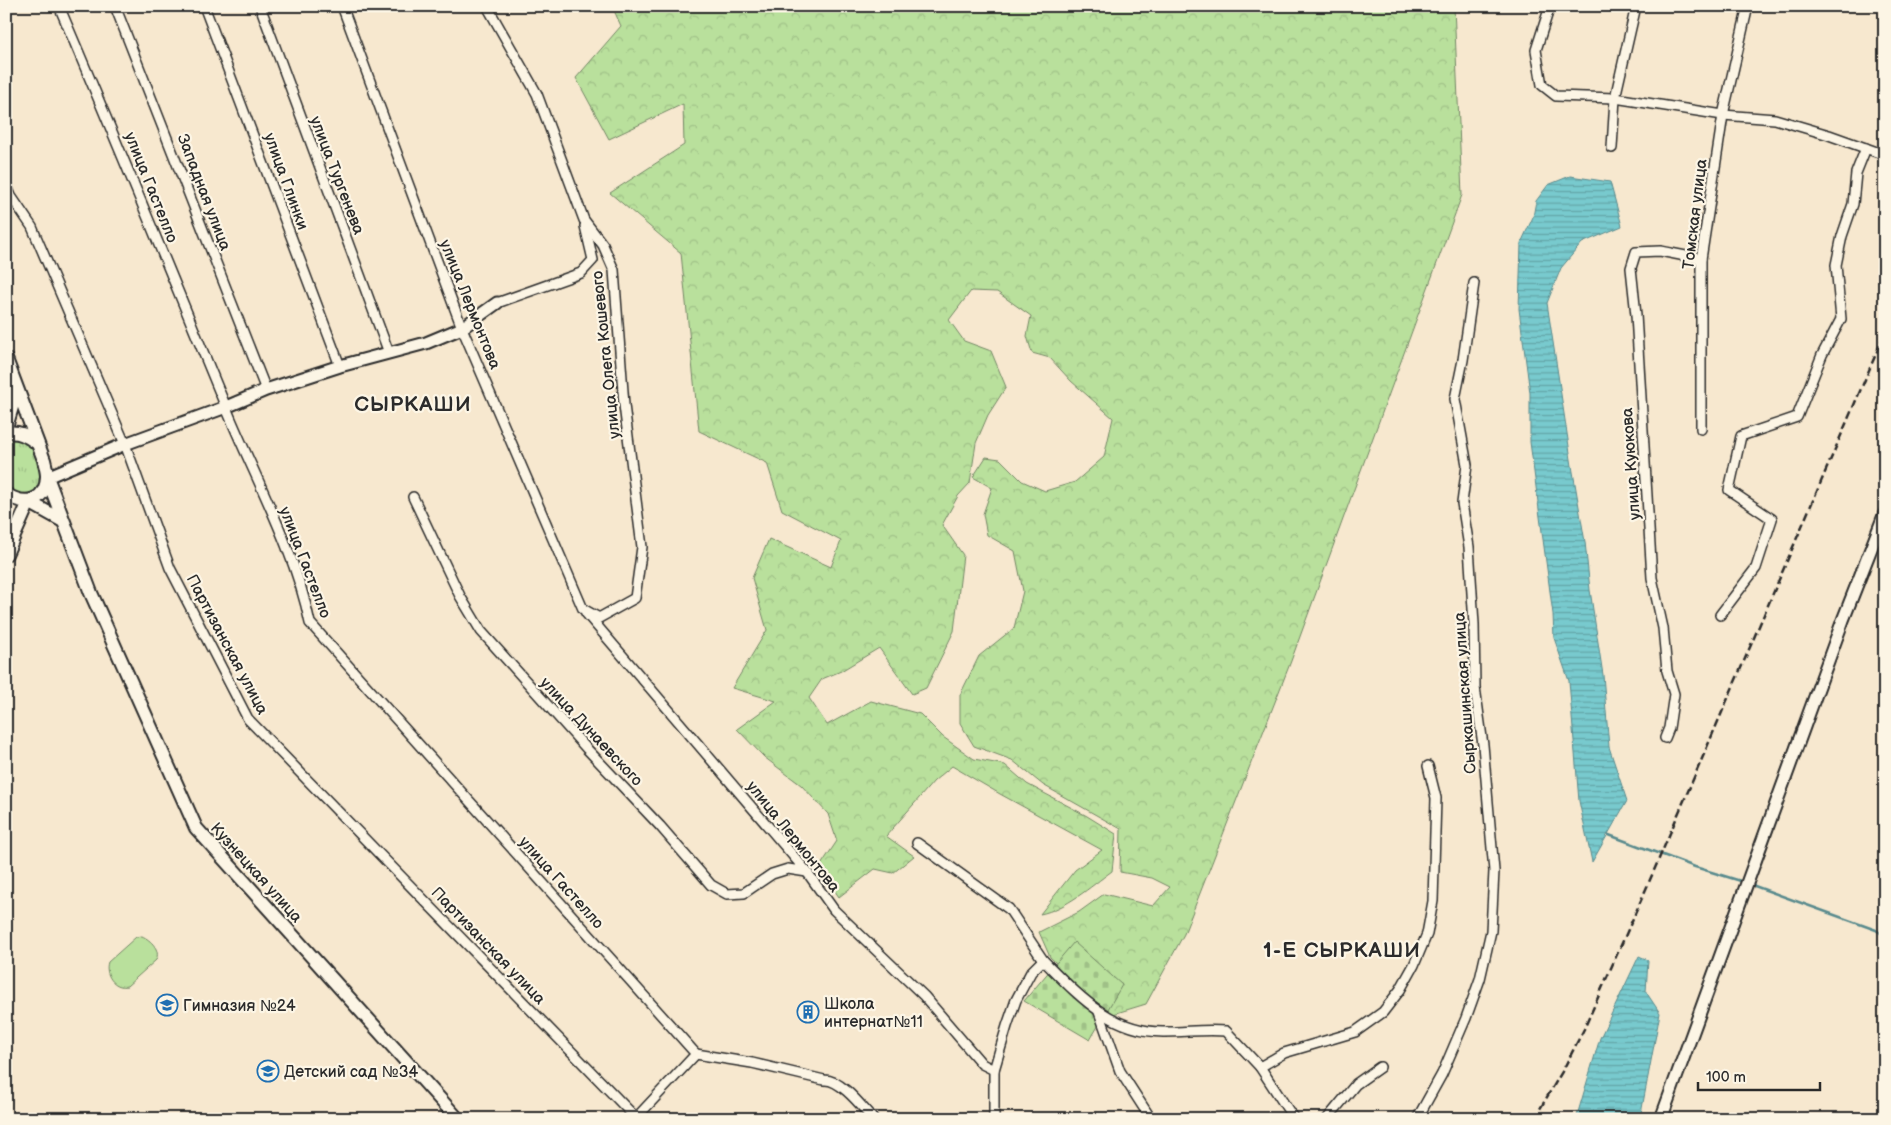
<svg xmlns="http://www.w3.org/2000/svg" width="1891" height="1125" font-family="'Balsamiq Sans',sans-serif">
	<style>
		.grass { fill: url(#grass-tufts); stroke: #728664 }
		.forest { fill: url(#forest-crowns); stroke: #728664 }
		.cemetery { fill: url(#cemetery-stones); stroke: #728664 }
		.pitch { fill: #b9e09c; stroke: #728664 }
		.water { fill: url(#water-rules); stroke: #598a8d }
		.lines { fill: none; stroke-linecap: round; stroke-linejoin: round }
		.stream { stroke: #598a8d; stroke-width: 2.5 }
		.minor-casing { stroke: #2b2b2b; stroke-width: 12 }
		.tertiary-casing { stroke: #2b2b2b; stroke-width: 15 }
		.secondary-casing { stroke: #2b2b2b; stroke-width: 16 }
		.minor { stroke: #fcf5e5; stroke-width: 9 }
		.tertiary { stroke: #fcf5e5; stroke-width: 11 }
		.secondary { stroke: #fcf5e5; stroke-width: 12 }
		.rail { stroke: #2b2b2b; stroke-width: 2.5; stroke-dasharray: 8 4; stroke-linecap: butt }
		.labels { text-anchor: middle; stroke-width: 4.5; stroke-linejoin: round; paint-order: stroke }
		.street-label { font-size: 16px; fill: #2b2b2b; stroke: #fcf5e5 }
		.poi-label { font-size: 16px; fill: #2b2b2b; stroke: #fcf5e5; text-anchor: start }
		.district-label { font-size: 21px; font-weight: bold; letter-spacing: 1px; fill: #2b2b2b; stroke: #fcf5e5 }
	</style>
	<defs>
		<pattern id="grass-tufts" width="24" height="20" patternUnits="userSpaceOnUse" patternTransform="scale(1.25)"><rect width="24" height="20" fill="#b9e09c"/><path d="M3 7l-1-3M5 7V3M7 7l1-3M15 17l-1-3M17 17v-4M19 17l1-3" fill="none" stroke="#9fc087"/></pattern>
		<pattern id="forest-crowns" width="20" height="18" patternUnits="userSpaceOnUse" patternTransform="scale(1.25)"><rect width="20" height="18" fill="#b9e09c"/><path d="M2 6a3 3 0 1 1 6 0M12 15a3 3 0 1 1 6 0" fill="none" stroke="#9fc087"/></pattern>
		<pattern id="cemetery-stones" width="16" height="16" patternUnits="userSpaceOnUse" patternTransform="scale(1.25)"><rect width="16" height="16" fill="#b9e09c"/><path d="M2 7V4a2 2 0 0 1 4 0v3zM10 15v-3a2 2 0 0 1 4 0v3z" fill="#9fc087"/></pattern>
		<pattern id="water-rules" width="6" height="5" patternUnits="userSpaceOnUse" patternTransform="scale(1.25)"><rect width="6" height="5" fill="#78cace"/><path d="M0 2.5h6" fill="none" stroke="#63a4a7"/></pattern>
	</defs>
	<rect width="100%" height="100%" fill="#f7e8cf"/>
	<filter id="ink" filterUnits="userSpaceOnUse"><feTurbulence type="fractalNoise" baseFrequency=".02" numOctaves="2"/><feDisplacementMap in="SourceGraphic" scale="10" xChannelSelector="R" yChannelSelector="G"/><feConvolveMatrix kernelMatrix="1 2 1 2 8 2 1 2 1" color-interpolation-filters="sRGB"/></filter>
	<g filter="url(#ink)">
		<path class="grass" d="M12,438c43,1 32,90 -6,45v-43z"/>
		<path class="forest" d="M612,6h842l8,189 -171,466 -107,273 -38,70 -36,11 -60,-58 -11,-25 40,-20 25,-18 49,12 17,-19 -18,-9 -32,-6 1,-43 -78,-44 -31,-25 -38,-14 -14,-23v-28l19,-39 35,-28 9,-37 -8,-40 -28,-16 -4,-21 9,-26 -19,-11 13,-20 14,2 22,22 23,10 30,-9 29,-25 9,-39 -42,-37 -21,-23 -18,-5 -5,-17 4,-20 -34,-24 -26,-1 -22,29 15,21 27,10 15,36 -18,28 -12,28 -6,40 -12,13 -16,29 21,30 -9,76 -28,57 -14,6 -33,-46 -38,23 -19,8 -13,19 18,27 44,-24 49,13 23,23 31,22 31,6 22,19 60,32 29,18 -4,37c-22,16 -46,38 -72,43l35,-44 27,-20 -102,-56 -48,-28 -18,15 -48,55 28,20 -21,17 -18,-4 -36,28 -20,-29 18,-27 -9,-27 -27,-29 -37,-28 -27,-28 39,-28 -44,-13 35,-58 -15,-52 17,-39 62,28 10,-26 -59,-31 -15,-47 -68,-32 -18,-178 -71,-60 74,-48 -1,-41 -74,35 -33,-61 45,-52z"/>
		<polygon class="cemetery" points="1074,942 1122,985 1090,1040 1024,1001"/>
		<path class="pitch" d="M142,936c9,4 19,14 14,24l-29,26c-13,3 -23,-12 -19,-24l28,-25z"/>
		<g class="water">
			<polygon points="1570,176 1610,182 1622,226 1582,243 1561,268 1547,303 1572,466 1585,542 1590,590 1603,675 1609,747 1627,801 1592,862 1579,801 1569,681 1554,638 1553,614 1530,442 1530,393 1519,309 1521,243 1533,217 1536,201 1548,185"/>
			<polygon points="1639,956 1648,960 1646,992 1660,1013 1640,1119 1576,1119 1600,1038"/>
		</g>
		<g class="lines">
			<g class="stream">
				<polyline points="1609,835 1695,867 1744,882"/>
				<polyline points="1749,884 1876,930 1885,936"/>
			</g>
			<g class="minor-casing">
				<g id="minor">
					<path d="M59,6c57,133 111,266 166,399 28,69 70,144 85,218l386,431"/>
					<polyline points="115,6 266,390"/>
					<polyline points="204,6 340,366"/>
					<polyline points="260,6 389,353"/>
					<polyline points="342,6 462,328 583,609 599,618 635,598 642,547 624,405 614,270 603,245 584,220 537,94 487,6"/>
					<polyline points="1550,6 1536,50 1542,85 1556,96 1615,98 1723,115 1775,119 1829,135 1885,155"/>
					<polyline points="1612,148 1615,98 1636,6"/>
					<polyline points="6,184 11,196 32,227 125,444 170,568 248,719 637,1119"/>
					<polyline points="497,303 581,273 593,260 585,226"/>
					<polyline points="1701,429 1701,259 1723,115 1748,6"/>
					<polyline points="413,497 460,596 481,631 587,749 660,826 711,885 727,894 744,893 772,874 788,869 807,872"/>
					<polyline points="586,613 807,872 834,910 924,996 982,1064 994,1070"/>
					<polyline points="1720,615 1756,568 1772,519 1729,490 1741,436 1797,417 1822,355 1841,319 1836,265 1842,236 1853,204 1856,173 1866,148"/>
					<polyline points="1665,738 1669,728 1674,694 1667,671 1663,628 1652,578 1636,315 1631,268 1636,252 1660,251 1701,259"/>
					<polyline points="917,843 1009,909 1043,960"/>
					<polyline points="1099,1012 1120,1071 1151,1119"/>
					<path d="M696,1054l56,9 72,17c17,-1 38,27 49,39"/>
					<polyline points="1260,1067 1284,1053 1355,1032 1383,1012 1400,990 1414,965 1427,934 1433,901 1436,798 1428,766"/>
					<polyline points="635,1119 696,1054"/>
					<path d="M994,1119v-49l13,-44 9,-26 15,-28 12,-12c35,35 69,73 122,72 22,0 39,-3 61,-1l34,36 34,52"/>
					<polyline points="1327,1119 1356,1084 1380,1067"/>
					<polyline points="1417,1119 1442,1074 1466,1018 1480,979 1491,931 1494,871 1483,745 1475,687 1474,624 1469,547 1462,503 1467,465 1455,399 1463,360 1474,283"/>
				</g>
			</g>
			<g class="tertiary-casing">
				<g id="tertiary">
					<polyline points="47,477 125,444 226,407 266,390 340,366 426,343 462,328 497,303"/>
					<polyline points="1661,1119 1843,620 1885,513"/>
				</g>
			</g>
			<g class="secondary-casing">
				<g id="secondary">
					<path d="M6,359l38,101c1,5 3,11 3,16 0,25 -22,31 -41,18"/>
					<polyline points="6,427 12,407 14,383"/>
					<path d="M6,433c13,-2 20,2 31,10"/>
					<polyline points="47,477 91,593 196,828 458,1119"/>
					<polyline points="6,554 29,502 63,521"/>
				</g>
			</g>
			<use href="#minor" class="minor"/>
			<use href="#tertiary" class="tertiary"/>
			<use href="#secondary" class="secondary"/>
			<polyline class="rail" points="1534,1119 1563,1070 1584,1029 1646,889 1885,333"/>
		</g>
	</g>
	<defs>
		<g id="school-ring" transform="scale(1.125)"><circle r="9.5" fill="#fcf5e5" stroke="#1f6fb2" stroke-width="1.5"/><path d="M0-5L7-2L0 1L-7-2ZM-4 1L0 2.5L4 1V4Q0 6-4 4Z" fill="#1f6fb2"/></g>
		<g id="building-ring" transform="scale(1.125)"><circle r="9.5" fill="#fcf5e5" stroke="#1f6fb2" stroke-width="1.5"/><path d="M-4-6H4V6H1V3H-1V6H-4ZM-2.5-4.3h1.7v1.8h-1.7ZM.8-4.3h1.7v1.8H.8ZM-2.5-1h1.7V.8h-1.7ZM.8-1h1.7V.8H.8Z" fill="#1f6fb2"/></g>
	</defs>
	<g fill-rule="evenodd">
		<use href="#school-ring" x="167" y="1005"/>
		<use href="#building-ring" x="808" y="1012"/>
		<use href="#school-ring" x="268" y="1071"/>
	</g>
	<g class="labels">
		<g class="street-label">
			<text transform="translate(338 175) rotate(69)" y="6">улица Тургенева</text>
			<text transform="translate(287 181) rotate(70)" y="6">улица Глинки</text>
			<text transform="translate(152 187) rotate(68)" y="6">улица Гастелло</text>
			<text transform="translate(205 192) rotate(69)" y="6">Западная улица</text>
			<text transform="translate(1694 214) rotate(-83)" y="6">Томская улица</text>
			<text transform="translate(471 304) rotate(68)" y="6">улица Лермонтова</text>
			<text transform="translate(605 355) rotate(-96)" y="6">улица Олега Кошевого</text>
			<text transform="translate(1630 464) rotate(-94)" y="6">улица Куюкова</text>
			<text transform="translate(306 562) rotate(69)" y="6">улица Гастелло</text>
			<text transform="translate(228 644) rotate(62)" y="6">Партизанская улица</text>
			<text transform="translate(1464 693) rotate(-94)" y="6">Сыркашинская улица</text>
			<text transform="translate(592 731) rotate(47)" y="6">улица Дунаевского</text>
			<text transform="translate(794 836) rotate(51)" y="6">улица Лермонтова</text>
			<text transform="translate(257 872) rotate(48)" y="6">Кузнецкая улица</text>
			<text transform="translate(562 882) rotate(48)" y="6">улица Гастелло</text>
			<text transform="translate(489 945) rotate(46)" y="6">Партизанская улица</text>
		</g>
		<g class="poi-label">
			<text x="824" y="1009">Школа<tspan x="824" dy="18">интернат№11</tspan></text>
			<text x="183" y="1011">Гимназия №24</text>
			<text x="284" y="1077">Детский сад №34</text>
		</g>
		<g class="district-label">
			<text x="413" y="411">СЫРКАШИ</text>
			<text x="1342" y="957">1-Е СЫРКАШИ</text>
		</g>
	</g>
	<rect width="1891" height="1125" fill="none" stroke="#fcf5e5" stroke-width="25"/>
	<rect x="12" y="12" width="1866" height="1100" fill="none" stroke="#2b2b2b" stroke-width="2" filter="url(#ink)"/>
	<path d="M1698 1082v8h122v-8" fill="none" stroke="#2b2b2b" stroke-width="2.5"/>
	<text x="1706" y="1082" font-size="15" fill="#2b2b2b" stroke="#fcf5e5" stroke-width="4" paint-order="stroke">100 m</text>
</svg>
